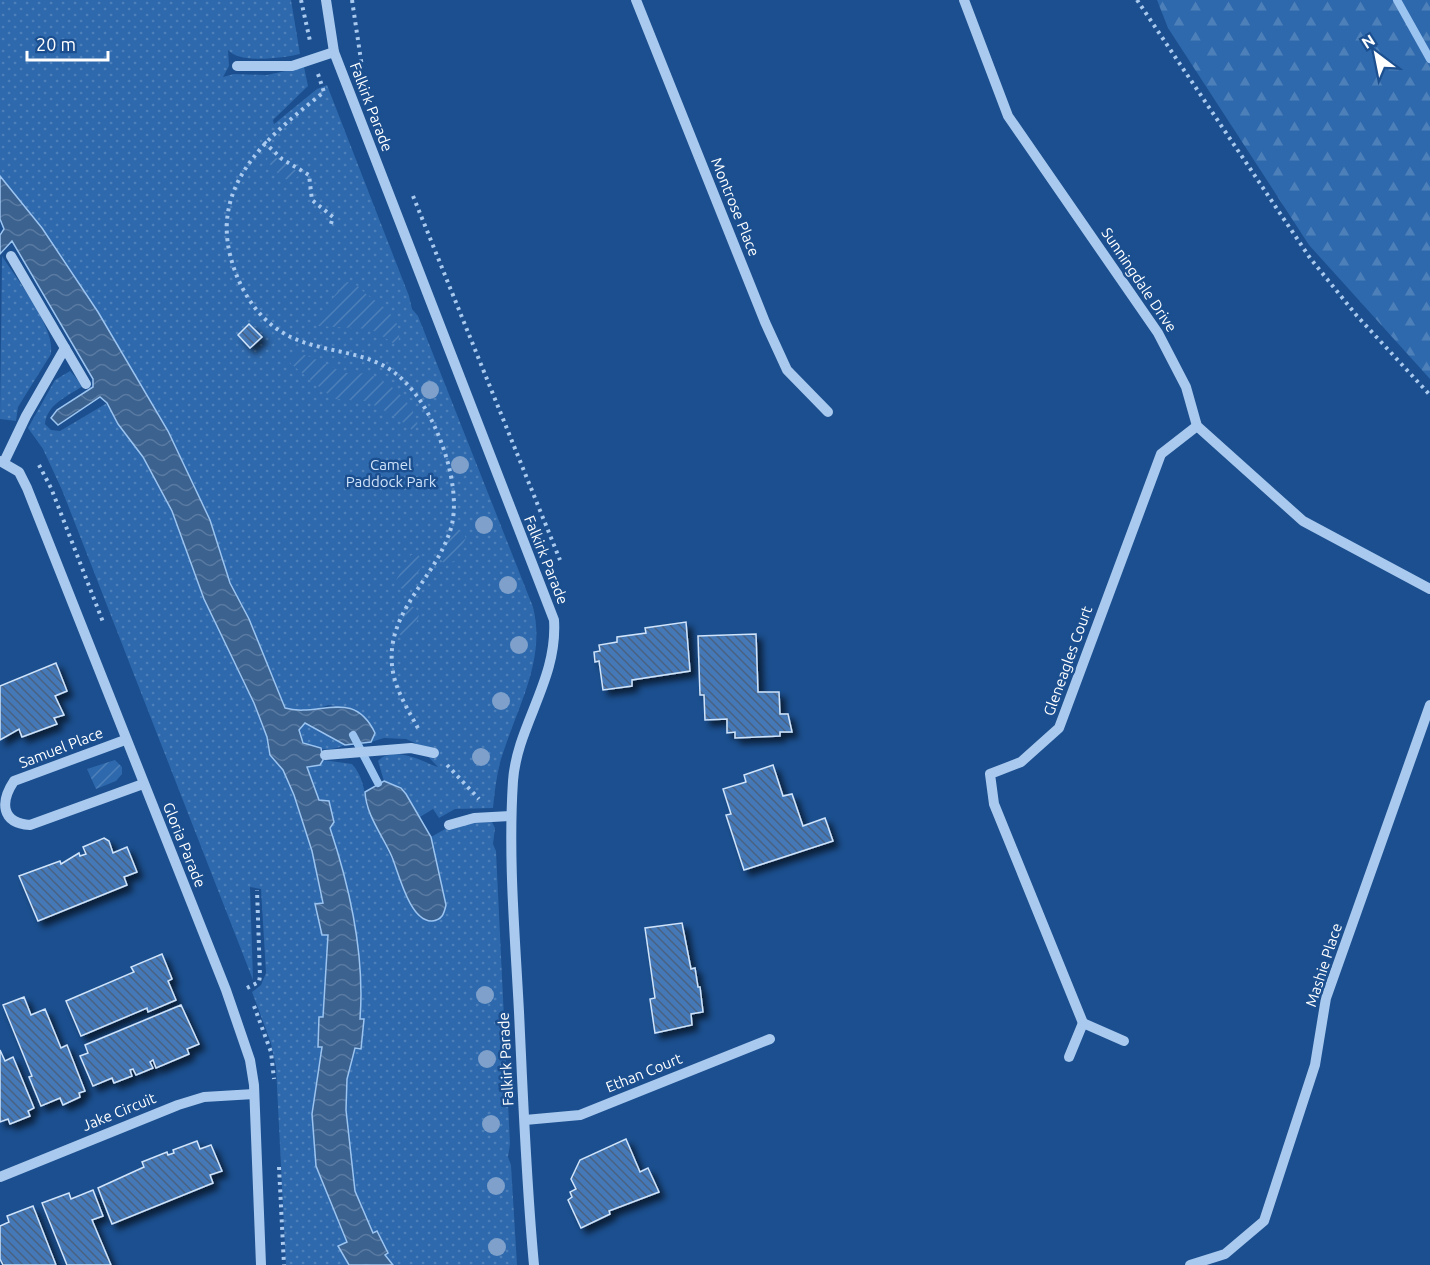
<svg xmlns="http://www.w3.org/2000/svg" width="1430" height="1265" font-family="Ubuntu,sans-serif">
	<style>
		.grass { fill: url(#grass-dots) }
		.forest { fill: url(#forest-firs) }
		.garden { fill: url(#garden-furrows) }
		.water { fill: url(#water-waves); stroke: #9cc4f0; stroke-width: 1.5 }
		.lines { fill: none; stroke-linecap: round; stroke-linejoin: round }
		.stream { stroke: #9cc4f0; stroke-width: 8 }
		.building { fill: url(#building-back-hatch); stroke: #cfe3fa; stroke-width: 1.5; filter: url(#shadow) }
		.path { stroke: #a9c9ee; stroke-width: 4; stroke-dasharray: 3 4.5; stroke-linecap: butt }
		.minor { stroke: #a9c9ee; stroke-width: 10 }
		.tree { fill: #7ea0ca }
		.labels { text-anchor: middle; stroke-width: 5; stroke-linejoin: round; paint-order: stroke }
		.street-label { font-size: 15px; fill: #fff; stroke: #1b4f8f }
		.park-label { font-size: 15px; fill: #cfe3fa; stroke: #1b4f8f }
	</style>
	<defs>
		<pattern id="grass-dots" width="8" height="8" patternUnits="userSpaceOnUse" patternTransform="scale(1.5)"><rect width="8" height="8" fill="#2e69ad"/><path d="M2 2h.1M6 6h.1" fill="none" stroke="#4d80b9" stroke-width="1.8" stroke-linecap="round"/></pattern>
		<pattern id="forest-firs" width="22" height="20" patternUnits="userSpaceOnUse" patternTransform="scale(1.5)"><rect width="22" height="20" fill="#2e69ad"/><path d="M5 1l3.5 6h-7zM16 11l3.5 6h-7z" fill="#4d80b9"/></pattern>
		<pattern id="garden-furrows" width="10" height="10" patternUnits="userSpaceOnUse" patternTransform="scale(1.5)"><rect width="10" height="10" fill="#2e69ad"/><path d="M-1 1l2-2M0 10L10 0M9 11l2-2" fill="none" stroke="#4d80b9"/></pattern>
		<pattern id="water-waves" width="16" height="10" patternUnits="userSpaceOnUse" patternTransform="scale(1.5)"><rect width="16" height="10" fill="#3c6290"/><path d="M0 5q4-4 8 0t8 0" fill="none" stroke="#597aa1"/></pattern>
		<pattern id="building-back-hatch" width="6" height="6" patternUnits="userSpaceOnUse" patternTransform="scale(1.5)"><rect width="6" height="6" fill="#4478b7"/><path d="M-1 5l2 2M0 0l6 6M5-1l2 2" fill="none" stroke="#486282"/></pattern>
		<filter id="shadow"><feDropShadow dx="5.5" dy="5.5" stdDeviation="3" flood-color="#0009"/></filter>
	</defs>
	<rect width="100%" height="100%" fill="#1b4f8f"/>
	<g class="grass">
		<path d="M0,0h291l9,54c-17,4 -61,10 -72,-4l1,16 -6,11 11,-3 33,1 37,-8 4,19 -35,34 1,4 43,-35 10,-4 82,211 3,13 6,7 115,291c13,51 -14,97 -30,146 -6,17 -8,36 -10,55l-38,1 -16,9 -6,-9 -13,8 -19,-29 -17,-7 -6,-20c15,-16 43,0 60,6l-23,-24 -9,-4 -22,-1 -13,4 -22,-34 -20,-3 -27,8 -17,-5 -36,-89 -19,-36 -20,-63 -42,-89 -70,-119 -56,-84 -42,-52z"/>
		<path d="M2,256c14,22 54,72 49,98l-33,53 -2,14 -16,-2z"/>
		<path d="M70,371l13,15c-15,10 -36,18 -38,38l6,6 9,1 47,-28 11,21 25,33 29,54 32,88 50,104 13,34 3,17 13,16 11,25 18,56 11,52 -8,1 7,31h6l-5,82 -4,1 -1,28 4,1 -10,67 4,52 31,76 -9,5 11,18h-63l-10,-198 -5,-24 -19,-51 9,-7 5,-12 -5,-84 -11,-2 3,93 -191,-490 -19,-41 -15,-21 27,-48z"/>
		<path d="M305,723l40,22c-16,8 -45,6 -46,-15z"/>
		<path d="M323,760l29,4c10,11 13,26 14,41l54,113 26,-13 -15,-68 23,-13 38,-2 3,6 -2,16 3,7 14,293 -2,13 3,8 6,100h-124l-8,-10 -8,-23 -4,1 -18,-42 -9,-81 1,-31 8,-31h5l4,-29h-4c7,-88 -25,-171 -53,-253l13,-1z"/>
	</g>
	<polygon class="forest" points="1157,0 1430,0 1430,379 1309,245 1168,28"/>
	<g class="garden">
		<polygon points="269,152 288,167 302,173 291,182 280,176 267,161"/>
		<path d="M347,282c13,2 14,9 23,15 14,9 35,26 28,45l-5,1 -22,-14 -53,-3c-2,-6 22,-40 29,-44z"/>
		<path d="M301,354c16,4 28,13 43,18 8,3 16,0 23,2 21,5 48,30 51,52l-6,4 -14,-12 -32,-17 -32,-2 -44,-36 2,-8z"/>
		<polygon points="453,529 462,532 466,538 454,561 445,564 438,557"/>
		<polygon points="417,554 425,561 407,590 400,588 396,580 411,555"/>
		<polygon points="408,605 416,608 419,615 413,632 405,637 396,633"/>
		<polygon points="115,760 122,767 122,774 116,781 96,789 87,769"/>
	</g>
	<g class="water">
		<path d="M0,176l42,52 56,84 70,119 42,89 20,63 19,36 36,89c34,10 68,-21 90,25l-4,9 -26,3 -40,-22 -6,7 4,13 18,5 2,12 -3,5 -13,2 12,33 10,1 5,21 -4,6c20,60 35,127 30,191h4l-3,30 -6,-1 -8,31 -1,31 9,81 18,42 4,-2 11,22 -3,2 8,10h-44l-11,-19 9,-4 -31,-76 -4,-52 10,-67h-4l1,-30h4l5,-82h-6l-7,-31 8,-1 -11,-52 -18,-56 -11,-25 -13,-15 -3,-18 -13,-34 -50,-104 -32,-88 -29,-54 -25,-33 -11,-21 -7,-6 -42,28 -7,-7 6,-8 36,-23v-8l-81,-138 -12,13v-19l4,-6 -4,-10z"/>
		<path d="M384,781l17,7 5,6 25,43 15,68c-2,9 -4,15 -14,16 -22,1 -33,-47 -40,-64 -9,-21 -26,-42 -27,-65z"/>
	</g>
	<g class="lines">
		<g class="stream">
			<polyline points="1397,0 1430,59"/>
			<polyline points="353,735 378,783"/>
		</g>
	</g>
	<g class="building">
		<polygon points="249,324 262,337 250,348 238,335"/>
		<polygon points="686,622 690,671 632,680 632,686 603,690 599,661 595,662 594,652 600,651 599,645 617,642 617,637 646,633 645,628"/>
		<polygon points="756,634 758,692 779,692 780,714 788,714 792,732 780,732 780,736 735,738 735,732 727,733 727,719 705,720 704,695 700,695 698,636"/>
		<polygon points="56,663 67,691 55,696 64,715 54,718 57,724 22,737 19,729 0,740 0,686"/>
		<polygon points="773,765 783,796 792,794 803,826 825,818 833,841 744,870 726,815 731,814 723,789 746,782 744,775"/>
		<polygon points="104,838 109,841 113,853 127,847 137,872 124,877 127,885 38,921 19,876 60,861 61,864 79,853 80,856 86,854 83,847"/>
		<polygon points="682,923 691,969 695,968 698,987 700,987 703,1012 691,1014 692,1025 655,1033 650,999 655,998 645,928"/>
		<polygon points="162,954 172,979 168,981 176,1000 148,1012 147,1008 81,1036 66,1001 134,972 131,967"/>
		<polygon points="24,997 31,1015 45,1009 61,1048 67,1045 85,1091 79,1093 80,1097 63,1105 60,1098 41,1106 29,1077 32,1076 3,1005"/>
		<polygon points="181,1005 199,1044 187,1049 189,1054 156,1068 153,1060 150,1062 153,1068 136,1075 133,1069 130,1070 132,1076 114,1083 112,1078 93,1086 80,1056 88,1053 85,1045"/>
		<polygon points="0,1050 5,1061 13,1057 34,1108 28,1111 30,1116 10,1124 8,1119 0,1122"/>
		<polygon points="626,1139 640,1172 648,1168 659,1192 609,1211 610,1214 581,1228 568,1200 572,1197 570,1192 576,1189 571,1179 580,1160"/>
		<polygon points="197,1141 200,1149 211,1145 222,1171 210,1175 213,1183 112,1224 98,1188 144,1167 142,1162 167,1152 168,1155 174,1153 173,1150"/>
		<polygon points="93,1190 103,1216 92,1220 111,1265 67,1265 42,1203 69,1193 71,1199"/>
		<polygon points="33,1206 56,1265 3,1265 0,1259 0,1226 9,1222 7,1216"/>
	</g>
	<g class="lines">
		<g class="path">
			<polyline points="301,0 310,41"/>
			<polyline points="352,0 362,67"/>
			<polyline points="1137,0 1310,258 1357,316 1430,395"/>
			<path d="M318,74l6,18c-58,46 -120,96 -89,179 9,25 26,50 50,63 37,21 85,14 117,45 24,23 39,57 47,88 5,21 8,47 0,67 -16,46 -62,78 -57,131 2,24 17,46 28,67"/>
			<polyline points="264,142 282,159 309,175 312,200 333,217 330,227"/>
			<polyline points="413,196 560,560"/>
			<polyline points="39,465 51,488 103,622"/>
			<polyline points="447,765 479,799"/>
			<polyline points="247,988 259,982 260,976 257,890"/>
			<polyline points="254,1006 271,1052 274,1079"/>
			<polyline points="279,1167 284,1265"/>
		</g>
		<g class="minor">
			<path d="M326,0l8,52 220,568c4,60 -37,105 -41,161 -5,76 2,154 6,231 4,84 7,169 15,253"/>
			<polyline points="636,0 765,322 787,370 828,412"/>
			<polyline points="964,0 1008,116 1158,333 1186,387 1197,426 1303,521 1430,589"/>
			<polyline points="237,66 292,66 334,52"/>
			<polyline points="11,256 86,384"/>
			<polyline points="0,461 19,472 27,488 226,990 250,1060 254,1085 261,1265"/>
			<polyline points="4,462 26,416 65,348"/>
			<path d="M125,740l-111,41c-14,21 -13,42 16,44l113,-41"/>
			<polyline points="325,755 411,748 434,753"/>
			<polyline points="449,825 474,818 511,816"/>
			<polyline points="1083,1023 994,804 990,774 1021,762 1059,728 1161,454 1197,426"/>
			<polyline points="1069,1057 1083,1023 1124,1041"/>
			<polyline points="525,1120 580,1115 770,1039"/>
			<polyline points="0,1177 178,1105 204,1097 254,1094"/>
			<polyline points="1190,1265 1225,1254 1264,1221 1315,1065 1326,998 1430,705"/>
		</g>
	</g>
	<g class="tree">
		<circle cx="430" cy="390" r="9"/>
		<circle cx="460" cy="465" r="9"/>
		<circle cx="484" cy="525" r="9"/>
		<circle cx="508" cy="585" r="9"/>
		<circle cx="519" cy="645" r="9"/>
		<circle cx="501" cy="701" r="9"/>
		<circle cx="481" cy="757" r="9"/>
		<circle cx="485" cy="995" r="9"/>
		<circle cx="487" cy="1059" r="9"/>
		<circle cx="491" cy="1124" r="9"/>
		<circle cx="496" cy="1186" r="9"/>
		<circle cx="497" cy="1247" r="9"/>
	</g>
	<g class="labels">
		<g class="street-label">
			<text transform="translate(371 107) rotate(69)" y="5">Falkirk Parade</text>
			<text transform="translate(735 207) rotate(68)" y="5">Montrose Place</text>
			<text transform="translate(1139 280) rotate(56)" y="5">Sunningdale Drive</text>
			<text transform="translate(546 560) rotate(68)" y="5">Falkirk Parade</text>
			<text transform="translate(1068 661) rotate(-70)" y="5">Gleneagles Court</text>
			<text transform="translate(61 748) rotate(-21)" y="5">Samuel Place</text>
			<text transform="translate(184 845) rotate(68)" y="5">Gloria Parade</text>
			<text transform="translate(1324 965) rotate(-72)" y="5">Mashie Place</text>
			<text transform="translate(506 1059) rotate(-93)" y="5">Falkirk Parade</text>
			<text transform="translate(644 1073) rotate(-22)" y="5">Ethan Court</text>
			<text transform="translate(119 1112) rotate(-22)" y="5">Jake Circuit</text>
		</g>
		<g class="park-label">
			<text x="391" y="470">Camel<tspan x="391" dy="17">Paddock Park</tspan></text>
		</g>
	</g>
	<g transform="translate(1376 54) rotate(328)" stroke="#1b4f8f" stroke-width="4.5" paint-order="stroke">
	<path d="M0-4.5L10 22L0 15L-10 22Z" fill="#ffffff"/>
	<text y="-9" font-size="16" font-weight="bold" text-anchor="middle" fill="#ffffff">N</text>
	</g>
	<path d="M27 51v9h81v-9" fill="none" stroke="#ffffff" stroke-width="3"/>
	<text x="36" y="51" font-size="18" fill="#ffffff" stroke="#1b4f8f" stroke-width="4.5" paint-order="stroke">20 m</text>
</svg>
